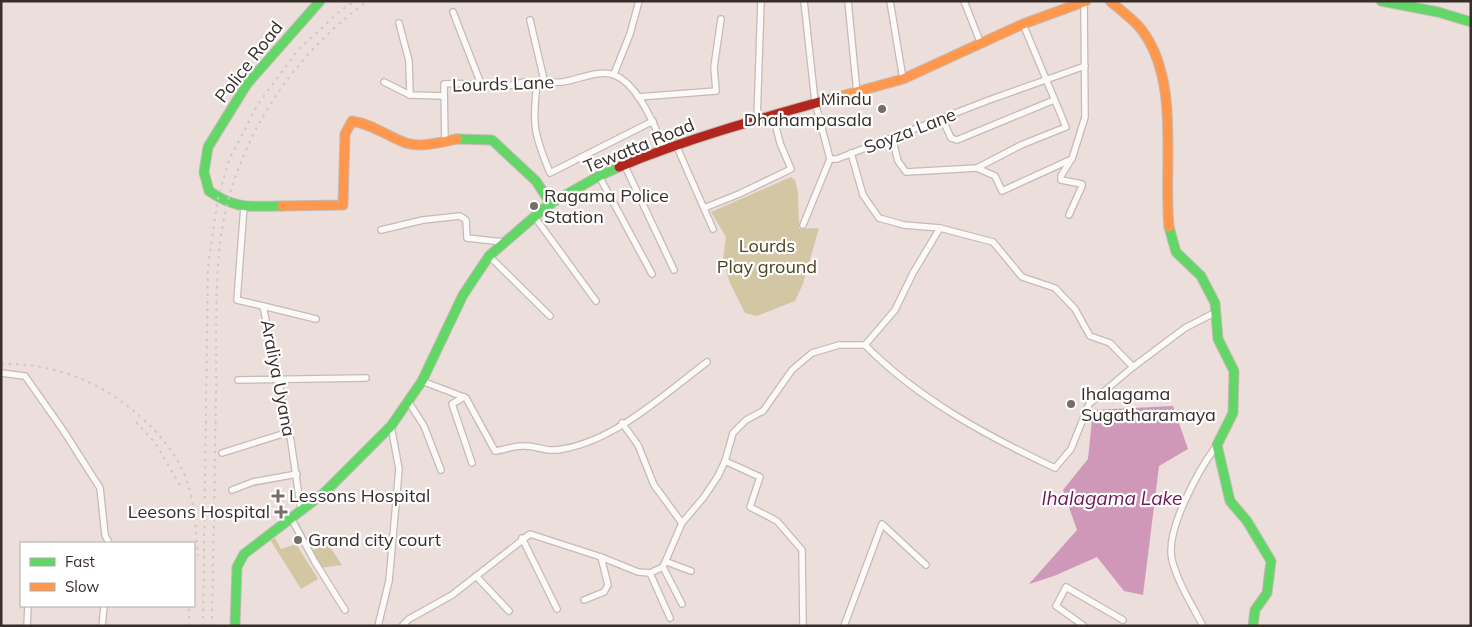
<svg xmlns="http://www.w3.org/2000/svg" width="1472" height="627" font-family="Mulish,sans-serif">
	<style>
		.green { fill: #d3c6a2 }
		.water { fill: #cf97b8 }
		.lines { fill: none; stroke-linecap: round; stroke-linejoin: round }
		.street-casing { stroke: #c5bab6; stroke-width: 8 }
		.fast-casing { stroke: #c5bab6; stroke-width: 11 }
		.slow-casing { stroke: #c5bab6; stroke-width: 11 }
		.jam-casing { stroke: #c5bab6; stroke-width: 11 }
		.street { stroke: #fcfaf9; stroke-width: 5.5 }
		.fast { stroke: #63d668; stroke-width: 9 }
		.slow { stroke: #ff974d; stroke-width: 9 }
		.jam { stroke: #b3261e; stroke-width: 9 }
		.rail { stroke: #ccc8c7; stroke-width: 2; stroke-dasharray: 2.5 5; stroke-linecap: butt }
		.poi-dot { fill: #766c68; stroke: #fff; stroke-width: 2 }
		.labels { text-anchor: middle; stroke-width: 4.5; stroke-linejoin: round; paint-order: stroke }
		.street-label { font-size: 18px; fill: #372e2a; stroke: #fff }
		.poi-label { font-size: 18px; fill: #372e2a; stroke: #fff; text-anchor: start }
		.park-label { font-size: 18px; fill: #4c451f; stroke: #fff }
		.water-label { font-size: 19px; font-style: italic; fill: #6f1457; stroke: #fff }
	</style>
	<rect width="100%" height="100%" fill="#ecdeda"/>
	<g class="green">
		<polygon points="791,177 795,180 798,192 799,229 819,228 803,284 795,301 757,316 745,313 730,283 723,260 726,237 711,212"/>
		<polygon points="298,522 313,550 328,544 342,565 318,568 296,523"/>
		<polygon points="275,538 281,549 296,544 318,579 301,589 271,541"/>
	</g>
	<polygon class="water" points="1173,406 1188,449 1159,466 1143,595 1124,591 1097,557 1054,576 1029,584 1077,530 1063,490 1088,459 1093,410"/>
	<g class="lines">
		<g class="street-casing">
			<g id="street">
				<polyline points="804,1 815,102 830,159 837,159 989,100 1085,66"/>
				<polyline points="848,1 857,93"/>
				<polyline points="890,1 903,79"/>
				<polyline points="964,1 981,44"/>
				<polyline points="453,12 481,84"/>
				<polyline points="530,20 545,84"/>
				<polyline points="399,23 409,61 410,95 443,96"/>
				<polyline points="614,74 630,34 639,1"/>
				<polyline points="384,82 410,95"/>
				<path d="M537,84c-5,41 -3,50 13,89l103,-52"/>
				<polyline points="638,97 716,91 714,67 721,19"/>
				<polyline points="942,118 951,138 957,140 1054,100"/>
				<polyline points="757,119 761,1"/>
				<polyline points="892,137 898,161 906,172 977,168 1021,145 1066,127 1023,24"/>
				<path d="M445,142l-1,-58c21,-2 41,3 61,2 7,0 13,-3 19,-4 13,0 25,1 38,0 16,-2 37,-13 52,-7 25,9 41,53 51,74"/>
				<polyline points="677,147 713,229"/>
				<polyline points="851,153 863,195 879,218 904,225 940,228 913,273 895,310 865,345"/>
				<polyline points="625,166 674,270"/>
				<polyline points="977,168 995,176 1002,191 1072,159 1085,117 1084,2"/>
				<polyline points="599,176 652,274"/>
				<polyline points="244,206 237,300 263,306 291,442 301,510"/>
				<polyline points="704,208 739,194 791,169 780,143 773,115"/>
				<polyline points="1069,215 1082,186 1082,184 1061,180 1061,176 1071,160"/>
				<polyline points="534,216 596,301"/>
				<polyline points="803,225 830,159"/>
				<polyline points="940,228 993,242 1022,277 1055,288 1075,309 1090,336 1110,343 1133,367"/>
				<polyline points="381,230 423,220 460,216 466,220 467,238 503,242"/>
				<polyline points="489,256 550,316"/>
				<polyline points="263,306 316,319"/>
				<polyline points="1,373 25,376 63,430 100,488 105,535 109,543"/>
				<polyline points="238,380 366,378"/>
				<path d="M422,381l44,17 29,53c9,-1 18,-5 27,-5 16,-1 22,7 41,3 53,-9 103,-56 144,-87"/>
				<polyline points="464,397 452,404 472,463"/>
				<polyline points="408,401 424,426 441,470"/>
				<polyline points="622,423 638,445 654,485 682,523"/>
				<polyline points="222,453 289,432"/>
				<path d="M725,461l8,-28 13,-13 17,-9 29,-41 20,-17 27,-8h26c53,54 122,91 190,123l16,-19 18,-45 44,-37 52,-39 31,-16"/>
				<polyline points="232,490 253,482 297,474"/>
				<polyline points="291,518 315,562 345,610"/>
				<polyline points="522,538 557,609"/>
				<polyline points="667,562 691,571"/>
				<polyline points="663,567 682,604"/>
				<polyline points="650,573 670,618"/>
				<polyline points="476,576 509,611"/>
				<polyline points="584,600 604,592 608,585 601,557"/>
				<polyline points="27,626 28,606"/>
				<polyline points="102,626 104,606"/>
				<polyline points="378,626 389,581 399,469 391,426"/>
				<polyline points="402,626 409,619 452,595 530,534 601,557 638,572 650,573 663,567 682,523 704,497 718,476 725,461 760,477 750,507 777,521 802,550 803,626"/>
				<polyline points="844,626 882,524 926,565"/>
				<polyline points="1084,626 1056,606 1066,587 1123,620"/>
				<path d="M1203,626c-11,-21 -25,-43 -31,-66 -7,-30 27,-91 45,-115"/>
			</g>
		</g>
		<g class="fast-casing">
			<g id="fast">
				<polyline points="1381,1 1438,12 1471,22"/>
				<polyline points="457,139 492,140 536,181 551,204"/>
				<path d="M282,206c-32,0 -45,4 -73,-15l-5,-19 4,-25 39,-63 73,-83"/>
				<polyline points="1169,227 1176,252 1201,276 1215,303 1218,339 1234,371 1233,413 1217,445 1230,501 1247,521 1271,561 1267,593 1255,610 1253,626"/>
				<polyline points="235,626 237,567 244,554 324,493 391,426 422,381 463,295 489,256 548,205 599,176 619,167"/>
			</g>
		</g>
		<g class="slow-casing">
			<g id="slow">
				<path d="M1110,1c10,9 23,18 31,28 40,51 22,137 28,198"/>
				<polyline points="834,98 903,79 1023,24 1086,1"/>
				<path d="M282,206l61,-1 2,-71 7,-13c20,3 35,15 54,22 15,5 36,-1 51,-4"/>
			</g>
		</g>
		<g class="jam-casing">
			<path id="jam" d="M619,167c70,-29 143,-49 215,-69"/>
		</g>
		<use href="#street" class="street"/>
		<use href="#fast" class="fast"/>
		<use href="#slow" class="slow"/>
		<use href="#jam" class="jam"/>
		<g class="rail">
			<path d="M1,364c22,0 43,2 64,9 48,14 105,60 122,108 8,24 9,50 11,75"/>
			<polyline points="136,422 156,444 180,485"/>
			<polyline points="189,626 189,606"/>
			<polyline points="203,626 208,266 218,198 229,160 258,104 297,51 340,11 355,1"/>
			<path d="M212,626c1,-77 3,-154 4,-231 1,-53 -2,-107 5,-159 14,-95 70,-180 147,-235"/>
		</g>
	</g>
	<g class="poi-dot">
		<circle cx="882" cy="109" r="5"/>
		<circle cx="534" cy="206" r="5"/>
		<circle cx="1071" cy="404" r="5"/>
		<path d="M275.5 488.5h5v5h5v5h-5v5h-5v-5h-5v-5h5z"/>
		<path d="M278.5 504.5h5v5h5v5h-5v5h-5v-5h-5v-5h5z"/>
		<circle cx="298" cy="540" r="5"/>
	</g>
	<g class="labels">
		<g class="street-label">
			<text transform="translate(249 62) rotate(-52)" y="6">Police Road</text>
			<text transform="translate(503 84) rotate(-2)" y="6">Lourds Lane</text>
			<text transform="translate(910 131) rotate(-21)" y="6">Soyza Lane</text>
			<text transform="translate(639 146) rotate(-22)" y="6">Tewatta Road</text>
			<text transform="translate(278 378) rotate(79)" y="6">Araliya Uyana</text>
		</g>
		<g class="poi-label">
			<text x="872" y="105" text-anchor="end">Mindu<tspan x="872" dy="21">Dhahampasala</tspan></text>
			<text x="544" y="202">Ragama Police<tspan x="544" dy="21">Station</tspan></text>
			<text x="1081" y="400">Ihalagama<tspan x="1081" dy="21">Sugatharamaya</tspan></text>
			<text x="289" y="502">Lessons Hospital</text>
			<text x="270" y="518" text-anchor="end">Leesons Hospital</text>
			<text x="308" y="546">Grand city court</text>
		</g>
		<g class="park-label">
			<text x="767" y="252">Lourds<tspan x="767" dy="21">Play ground</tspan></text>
		</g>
		<g class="water-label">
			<text x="1112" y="505">Ihalagama Lake</text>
		</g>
	</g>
	<rect width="1472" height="627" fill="none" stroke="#372e2a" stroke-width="5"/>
	<rect x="20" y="542" width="175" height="65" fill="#ffffff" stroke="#afabaa"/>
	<rect x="30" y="558" width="25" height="8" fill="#63d668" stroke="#afabaa"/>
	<text x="65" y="567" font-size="15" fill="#372e2a">Fast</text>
	<rect x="30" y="583" width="25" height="8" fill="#ff974d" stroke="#afabaa"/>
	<text x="65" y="592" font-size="15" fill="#372e2a">Slow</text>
</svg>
